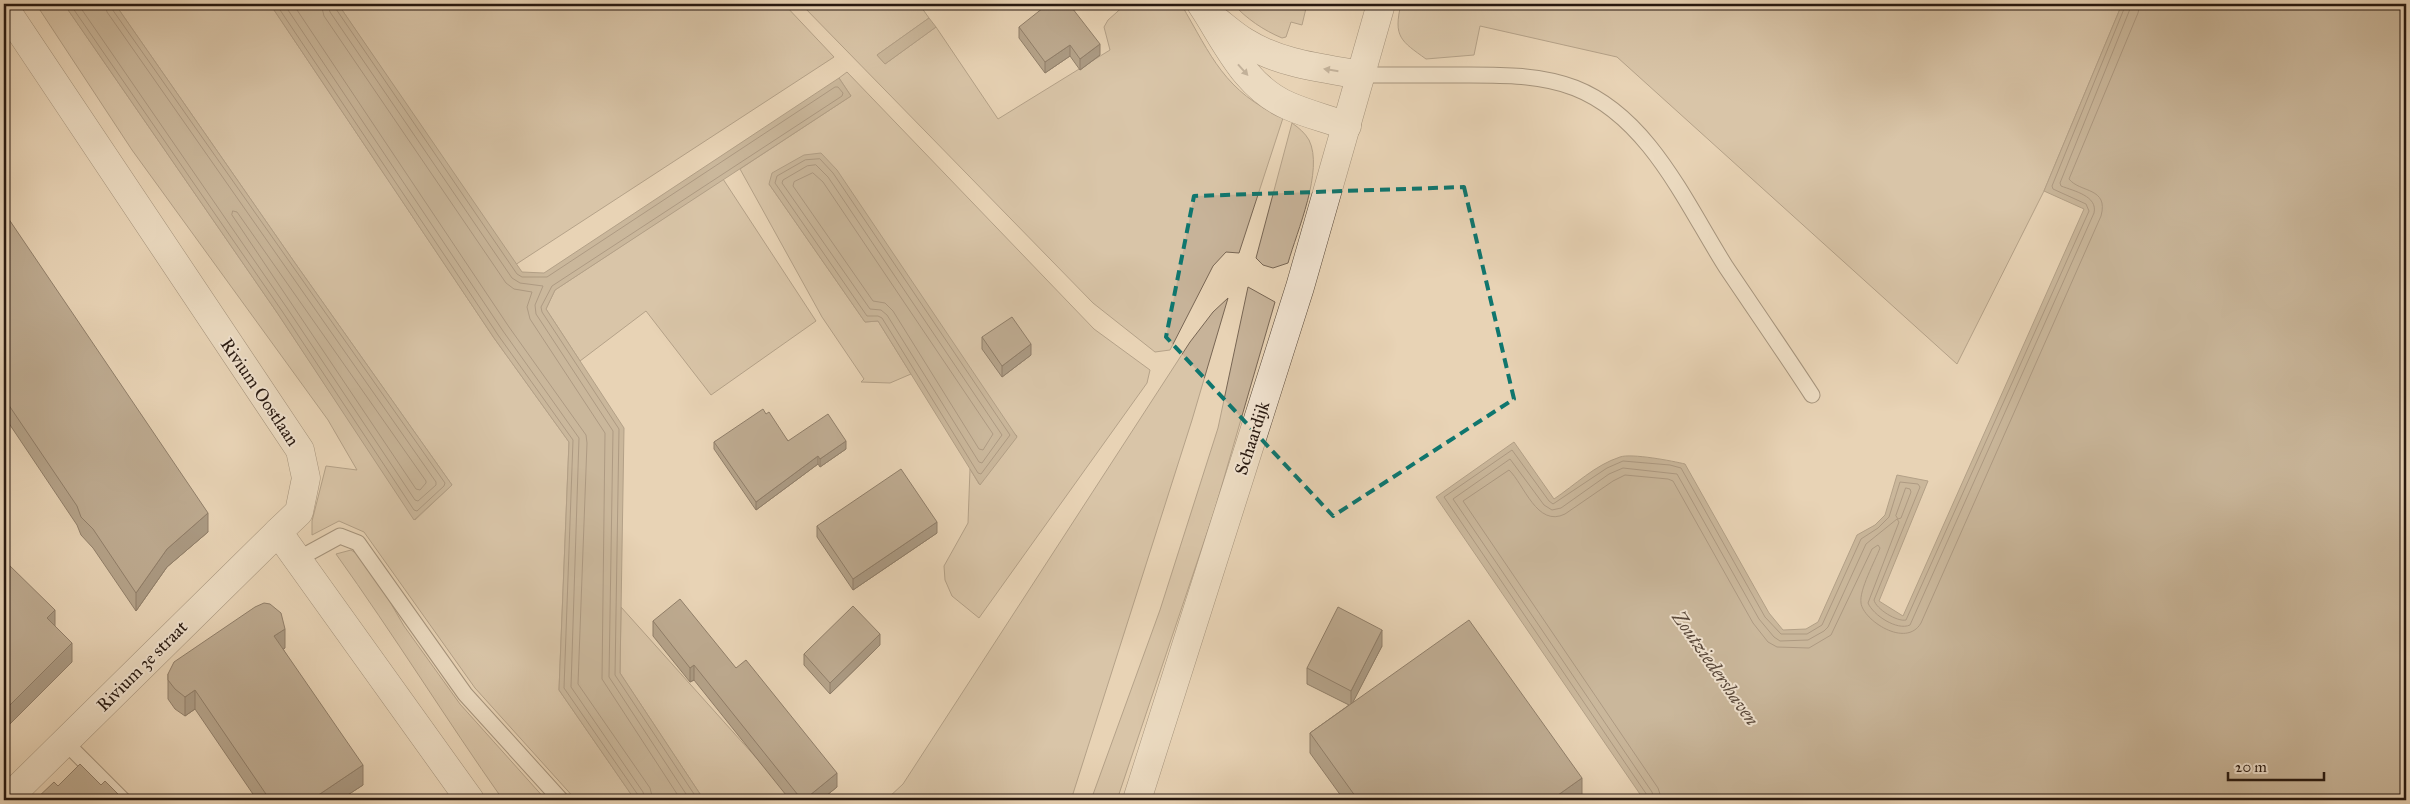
<svg xmlns="http://www.w3.org/2000/svg" width="2410" height="804" font-family="'IM FELL Great Primer',serif">
	<style>
		.green { fill: #c7b399; stroke: #786654 }
		.water { fill: #a7947d; stroke: #746351 }
		.lines { fill: none; stroke-linecap: round; stroke-linejoin: round }
		.shore { stroke: #685646; stroke-width: 1 }
		.service-casing { stroke: #584839; stroke-width: 17 }
		.minor-casing { stroke: #584839; stroke-width: 29 }
		.tertiary-casing { stroke: #584839; stroke-width: 29 }
		.service { stroke: #f0e2cf; stroke-width: 15 }
		.minor { stroke: #f0e2cf; stroke-width: 28 }
		.tertiary { stroke: #f0e2cf; stroke-width: 28 }
		.wall { fill: #786958; stroke: #281910 }
		.shaded-wall { fill: #625547; stroke: #281910 }
		.building { fill: #8c7a66; stroke: #281910 }
		.oneway { fill: #968879 }
		.marked { fill: none; stroke: #0f766e; stroke-width: 4; stroke-dasharray: 10 6; stroke-linejoin: round }
		.labels { text-anchor: middle; stroke-width: 4; stroke-linejoin: round; paint-order: stroke }
		.street-label { font-size: 18px; fill: #281910; stroke: #f0e2cf }
		.water-label { font-size: 19px; font-style: italic; fill: #5b4a3c; stroke: #f0e2cf }
	</style>
	<rect width="100%" height="100%" fill="#e8d3b5"/>
	<filter id="stains"><feTurbulence type="fractalNoise" baseFrequency=".004" numOctaves="4"/><feColorMatrix values="0 0 0 0 .2 0 0 0 0 .09 0 0 0 0 .02 0 0 0 .5 -.17"/></filter>
	<radialGradient id="worn" r=".72"><stop offset=".6" stop-color="#630" stop-opacity="0"/><stop offset="1" stop-color="#630" stop-opacity=".3"/></radialGradient>
	<g class="green">
		<polygon points="36,4 64,4 278,314 415,520 452,485 295,263 115,4 270,4 494,338 569,442 559,690 635,800 576,800 475,688 364,532 339,521 312,535 312,521 326,466 357,470 328,420 132,150"/>
		<polygon points="338,4 784,4 834,57 515,265"/>
		<path d="M801,4h118l10,14 -52,37 8,9 51,-37 62,92 112,-69 -6,-23 4,-7 18,-16h55c31,53 43,87 102,114l-44,135 -13,-1 -13,14 -43,84 -15,2 -62,-49z"/>
		<path d="M1233,4h74l-5,21 -11,-3 -5,15 -4,1c-19,-8 -35,-19 -49,-34z"/>
		<path d="M1401,4h721l-78,187 -87,173 -340,-307 -137,-31 -6,29 -48,4c-25,-18 -33,-22 -25,-55z"/>
		<polygon points="847,72 1094,329 1150,370 1147,383 979,618 952,596 945,580 944,566 968,523 970,469 979,484 1017,436 769,184 865,322 878,321 911,374 890,383 861,382 864,379 822,317 740,169 851,96 839,78"/>
		<path d="M1292,123c7,5 13,10 17,17 15,30 -12,91 -21,123l-15,5 -10,-3 -7,-7z"/>
		<polygon points="723,179 816,321 711,395 646,311 580,361 546,309 555,290"/>
		<polygon points="1248,287 1275,302 1215,509 1117,800 1091,800 1160,610 1218,428"/>
		<polygon points="1228,298 1192,420 1071,800 872,800 888,798 903,784 1190,342 1213,312"/>
		<path d="M351,550l14,9 39,67 56,78 86,96h-43c-57,-81 -109,-165 -167,-246z"/>
		<polygon points="621,607 794,800 704,800 620,673"/>
	</g>
	<g class="water">
		<polygon points="64,4 115,4 295,263 452,485 414,520 278,314"/>
		<polygon points="270,4 338,4 522,272 544,273 839,78 851,96 555,290 546,309 624,428 620,673 704,800 635,800 559,690 569,442 494,338"/>
		<path d="M2122,4h284v796h-762l-208,-303 78,-55 40,57c21,-14 41,-34 66,-42 11,-4 53,4 65,7l84,149 14,17 23,-1 12,-7 39,-87 18,-10 10,-10 12,-40 31,6 -49,120 24,15 181,-407 -40,-18z"/>
		<polygon points="929,18 936,27 885,64 877,55"/>
		<polygon points="821,153 837,170 1017,437 980,485 878,321 865,322 769,184 772,173 804,155"/>
	</g>
	<g class="lines">
		<g class="shore">
			<polyline points="70,4 282,311 414,510 417,511 444,486 445,483 112,9 111,4"/>
			<polyline points="78,4 287,308 415,500 418,501 436,485 436,482 107,12 105,4"/>
			<polyline points="276,4 498,335 573,440 564,688 638,795 639,800"/>
			<polyline points="284,4 503,331 579,438 571,687 643,792 645,800"/>
			<polyline points="293,4 509,327 586,435 587,443 578,684 650,788 653,800"/>
			<polyline points="321,4 324,16 506,283 514,289 532,292 527,307 530,319 605,433 602,679 681,800"/>
			<polyline points="328,4 330,12 512,278 520,283 543,286 535,305 536,314 613,431 609,677 690,800"/>
			<polyline points="335,4 336,9 517,274 522,277 547,277 835,87 838,87 843,93 842,96 552,286 541,307 542,312 619,429 615,675 698,800"/>
			<polygon points="820,159 833,173 1010,435 981,474 978,473 882,318 878,316 867,316 775,183 777,176 805,160"/>
			<polygon points="816,165 828,177 1002,435 982,463 979,462 887,315 881,310 870,309 782,183 783,180 807,166"/>
			<polygon points="813,173 823,182 993,434 983,450 979,449 893,311 885,303 873,301 793,186 794,182"/>
			<polygon points="233,211 237,212 426,481 426,483 420,490 416,489 232,215"/>
			<polygon points="1906,488 1910,489 1911,492 1901,518 1898,519 1896,516"/>
			<path d="M1648,800l-1,-5 -203,-298 68,-47 37,51 4,3 54,-36 16,-7 47,4 11,3 84,149 16,17h26l15,-9 39,-86 17,-11 11,-11 11,-35 18,2 2,3 -46,113c2,9 23,22 32,20l183,-409 -3,-7 -33,-15 -1,-3 74,-182"/>
			<path d="M1654,800l-2,-8 -199,-293 57,-40 34,46 8,5 9,-2 48,-34 14,-6 54,6 82,145 15,18 6,4 28,-1 16,-9 4,-4 38,-83 31,-25 2,3 -31,81c5,12 29,28 42,22l184,-412c4,-17 -20,-22 -33,-27l-1,-3 72,-179"/>
			<path d="M1662,800l-4,-12 -195,-287 46,-31c15,14 28,58 56,44l48,-33 12,-6 43,4 5,2 80,142 15,19 9,5 32,1 22,-13 41,-86 6,-4 2,3c-5,13 -21,42 -19,55 2,17 45,46 60,20l180,-407c8,-29 -21,-23 -32,-37l69,-166 2,-9"/>
		</g>
		<g class="service-casing">
			<g id="service">
				<path d="M1361,75c33,0 66,0 99,0 38,0 79,-1 115,13 74,29 111,116 151,179 29,43 58,85 86,128"/>
				<polyline points="298,559 340,536 358,543 465,694 561,800"/>
				<polyline points="65,742 123,800"/>
			</g>
		</g>
		<g class="minor-casing">
			<g id="minor">
				<polyline points="4,7 300,450 306,478 299,512 278,532 470,800"/>
				<polyline points="6,800 278,532"/>
			</g>
		</g>
		<g class="tertiary-casing">
			<g id="tertiary">
				<path d="M1201,4c25,37 43,83 88,102 18,8 39,13 58,20"/>
				<path d="M1217,21c9,7 18,15 28,21 35,22 77,26 116,33"/>
				<polyline points="1137,800 1300,287 1381,4"/>
			</g>
		</g>
		<use href="#service" class="service"/>
		<use href="#minor" class="minor"/>
		<use href="#tertiary" class="tertiary"/>
	</g>
	<g class="wall">
		<polygon points="1019,27 1100,55 1080,70 1070,56 1045,73 1019,38"/>
		<polygon points="4,212 208,532 167,567 136,611 93,548 81,535 77,525 4,416"/>
		<polygon points="982,337 1031,355 1002,377 982,349"/>
		<polygon points="766,414 788,441 846,449 820,467 818,464 756,510 714,449 714,442"/>
		<polygon points="817,526 937,533 853,590 817,537"/>
		<polygon points="653,621 736,668 837,787 821,800 790,800 694,680 690,682 653,636"/>
		<polygon points="880,645 830,694 804,665 804,654"/>
		<polygon points="1382,646 1352,703 1582,797 1578,800 1344,800 1310,753 1310,733 1349,705 1307,684 1307,668"/>
		<polygon points="285,648 283,649 363,785 340,800 257,800 195,709 185,716 175,709 168,699 168,674"/>
	</g>
	<g class="shaded-wall">
		<polygon points="1100,44 1100,55 1080,70 1080,59"/>
		<polygon points="1070,45 1070,56 1045,73 1045,62"/>
		<polygon points="1031,344 1031,355 1002,377 1002,366"/>
		<polygon points="846,441 846,449 820,467 820,459"/>
		<polygon points="818,456 818,464 756,510 756,502"/>
		<polygon points="208,513 208,532 167,567 136,611 136,593 167,549"/>
		<polygon points="937,522 937,533 853,590 853,579"/>
		<polygon points="55,610 55,629 47,618"/>
		<polygon points="285,629 285,648 274,655 274,636"/>
		<polygon points="1382,630 1382,646 1351,706 1351,691"/>
		<polygon points="880,634 880,645 830,694 830,683"/>
		<polygon points="72,643 72,662 4,730 4,711"/>
		<polygon points="694,665 694,680 690,682 690,668"/>
		<polygon points="195,690 195,709 185,716 185,697"/>
		<polygon points="363,765 363,785 340,800 311,800"/>
		<polygon points="837,773 837,787 821,800 804,800"/>
		<polygon points="1582,778 1582,797 1578,800 1551,800"/>
	</g>
	<g class="building">
		<polygon points="1048,4 1069,4 1100,44 1080,59 1070,45 1045,62 1019,27"/>
		<polygon points="4,212 208,513 167,549 136,593 93,529 81,517 77,506 4,398"/>
		<polygon points="1012,317 1031,344 1002,366 982,337"/>
		<polygon points="763,409 766,414 769,412 788,441 828,414 846,441 820,459 818,456 756,502 714,442"/>
		<polygon points="901,469 937,522 853,579 817,526"/>
		<polygon points="7,563 55,610 47,618 72,643 4,711 4,606 7,603 4,600 4,566"/>
		<polygon points="680,599 736,668 746,660 837,773 804,800 802,800 694,665 690,668 653,621"/>
		<polygon points="264,603 270,604 281,613 285,629 274,636 363,765 311,800 270,800 195,690 185,697 175,689 168,680 168,674 174,662 255,607"/>
		<polygon points="853,606 880,634 830,683 804,654"/>
		<polygon points="1338,607 1382,630 1351,691 1307,668"/>
		<polygon points="1469,620 1582,778 1551,800 1358,800 1310,733"/>
		<polygon points="80,764 101,785 105,781 124,800 35,800 54,782 58,786"/>
	</g>
	<defs><path id="oneway-solid" d="M-6-.8H1V-3.2L6.5 0L1 3.2V.8H-6Z" transform="scale(1.25)"/></defs>
	<g class="oneway">
		<use href="#oneway-solid" transform="translate(1243 70) rotate(48)"/>
		<use href="#oneway-solid" transform="translate(1331 70) rotate(-171)"/>
	</g>
	<path d="M0 0H2410V804H0ZM1464,187l50,212 -181,117 -167,-179 28,-141z" fill="#e8d3b5" fill-opacity=".55" fill-rule="evenodd"/>
	<path class="marked" d="M1464,187l50,212 -181,117 -167,-179 28,-141z"/>
	<g class="labels">
		<g class="street-label">
			<text transform="translate(260 392) rotate(56)" y="6">Rivium Oostlaan</text>
			<text transform="translate(1252 438) rotate(-72)" y="6">Schaardijk</text>
			<text transform="translate(142 666) rotate(-45)" y="6">Rivium 3e straat</text>
		</g>
		<g class="water-label">
			<text transform="translate(1716 668) rotate(55)" y="7">Zoutziedershaven</text>
		</g>
	</g>
	<rect width="2410" height="804" fill="none" stroke="#e8d3b5" stroke-width="20"/>
	<rect x="5" y="5" width="2400" height="794" fill="none" stroke="#281910" stroke-width="2.5"/>
	<rect x="10" y="10" width="2390" height="784" fill="none" stroke="#281910"/>
	<path d="M2228 772v8h96v-8" fill="none" stroke="#281910" stroke-width="2.5"/>
	<text x="2235" y="772" font-size="15" fill="#281910" stroke="#f0e2cf" stroke-width="4" paint-order="stroke">20 m</text>
	<rect width="100%" height="100%" filter="url(#stains)"/>
	<rect width="100%" height="100%" fill="url(#worn)"/>
</svg>
